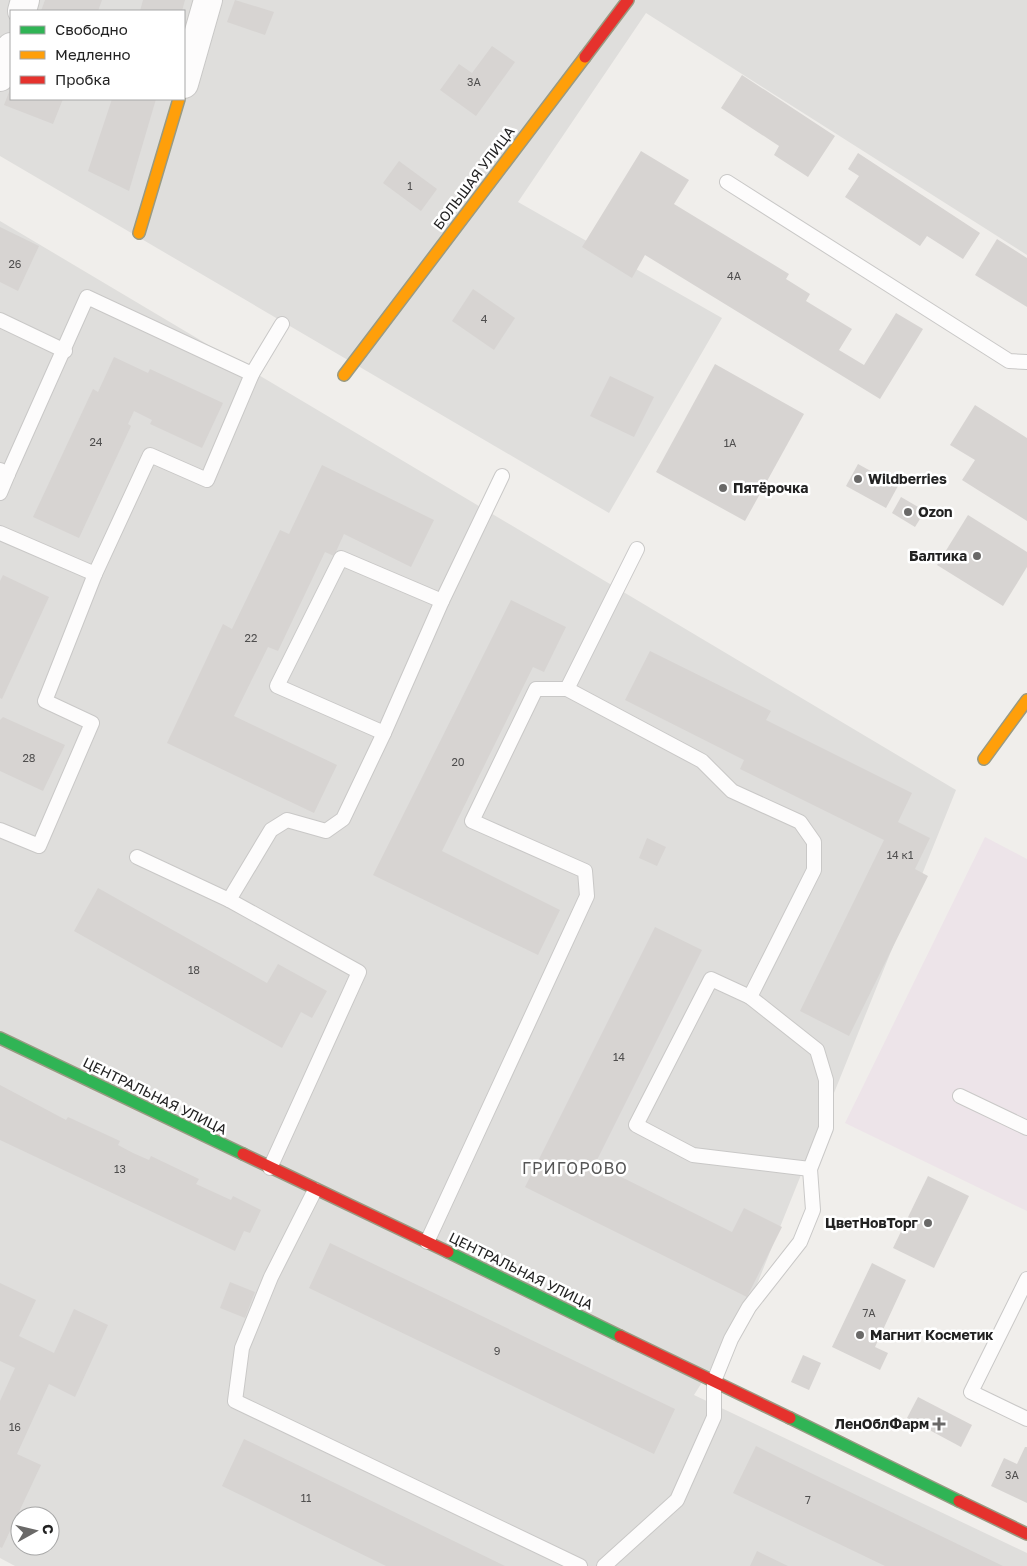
<svg xmlns="http://www.w3.org/2000/svg" width="1027" height="1566" font-family="'Golos Text',sans-serif">
	<style>
		.residential { fill: #dfdedc; fill-rule: evenodd }
		.industrial { fill: #ede4e9 }
		.building { fill: #d7d4d2 }
		.lines { fill: none; stroke-linecap: round; stroke-linejoin: round }
		.lane-casing { stroke: #c9c8c7; stroke-width: 16 }
		.street-casing { stroke: #c9c8c7; stroke-width: 30 }
		.fast-casing { stroke: #999a82; stroke-width: 14 }
		.slow-casing { stroke: #999a82; stroke-width: 14 }
		.jam-casing { stroke: #999a82; stroke-width: 14 }
		.lane { stroke: #fdfcfc; stroke-width: 14 }
		.street { stroke: #fdfcfc; stroke-width: 28 }
		.fast { stroke: #30b455; stroke-width: 11 }
		.slow { stroke: #ff9f0a; stroke-width: 11 }
		.jam { stroke: #e5322d; stroke-width: 11 }
		.poi-dot { fill: #6a6968; stroke: #fff; stroke-width: 2 }
		.labels { text-anchor: middle; stroke-width: 5; stroke-linejoin: round; paint-order: stroke }
		.number-label { font-size: 11px; fill: #4f4e4e }
		.street-label { font-size: 14px; fill: #222; stroke: #fff }
		.poi-label { font-size: 14px; font-weight: bold; fill: #222; stroke: #fff; text-anchor: start }
		.quarter-label { font-size: 16px; letter-spacing: 1px; fill: #555; stroke: #fff }
	</style>
	<rect width="100%" height="100%" fill="#f0eeeb"/>
	<g class="residential">
		<path d="M0,0h1027v255l-381,-242 -128,189 204,116 -113,195 -609,-357zM11,11h173v88h-173z"/>
		<path d="M0,221l956,569 -211,524 -51,81 333,158v13h-1012l-15,-8zM20,1516h30v30h-30z"/>
	</g>
	<polygon class="industrial" points="985,837 1027,859 1027,1211 845,1123"/>
	<g class="building">
		<polygon points="45,0 102,0 98,11 41,11"/>
		<polygon points="143,0 185,0 182,11 140,11"/>
		<polygon points="235,0 274,12 265,35 227,22"/>
		<polygon points="492,46 515,62 476,116 440,90 459,64 472,73"/>
		<polygon points="742,75 835,136 808,177 774,155 779,146 721,108"/>
		<polygon points="11,87 11,99 63,99 53,124 4,105"/>
		<polygon points="112,99 156,99 129,191 88,171"/>
		<polygon points="641,151 689,180 674,204 789,274 786,279 810,294 806,301 852,329 839,350 864,365 896,313 923,329 880,399 645,255 632,278 582,247"/>
		<polygon points="858,153 980,233 963,259 927,236 920,246 845,197 859,176 848,169"/>
		<polygon points="399,161 437,189 421,211 383,183"/>
		<polygon points="0,227 39,246 18,291 0,282"/>
		<polygon points="997,239 1027,258 1027,307 975,275"/>
		<polygon points="473,289 515,318 494,350 452,321"/>
		<polygon points="114,357 148,373 150,369 223,403 202,448 150,424 152,420 134,411 128,424 131,426 79,538 33,517 93,389 98,392"/>
		<polygon points="715,364 804,414 745,521 656,472"/>
		<polygon points="610,376 654,397 634,437 590,416"/>
		<polygon points="975,405 1027,438 1027,521 962,480 975,460 950,445"/>
		<polygon points="858,464 898,486 886,508 846,486"/>
		<polygon points="322,465 434,520 411,567 344,534 334,556 325,552 278,651 268,647 234,716 337,765 314,813 167,743 223,624 232,629 280,530 289,534"/>
		<polygon points="901,497 925,511 915,527 892,513"/>
		<polygon points="968,515 1027,552 1027,567 1003,606 937,565"/>
		<polygon points="3,575 49,597 2,699 0,698 0,581"/>
		<polygon points="511,600 566,627 544,672 533,667 442,851 560,910 538,955 373,875"/>
		<polygon points="650,651 771,711 766,720 912,793 898,822 930,838 915,869 928,876 849,1036 800,1011 884,840 740,769 744,760 625,700"/>
		<polygon points="3,717 65,745 43,791 0,771 0,720"/>
		<polygon points="647,838 666,847 657,866 639,858"/>
		<polygon points="98,888 267,983 278,964 327,991 312,1018 301,1012 282,1048 74,931"/>
		<polygon points="655,927 702,950 595,1164 732,1232 744,1208 782,1227 747,1297 525,1187"/>
		<polygon points="0,1085 66,1120 68,1117 120,1141 118,1145 133,1153 149,1160 151,1156 199,1179 196,1184 231,1200 233,1196 261,1210 250,1233 244,1231 235,1251 0,1140"/>
		<polygon points="928,1176 969,1196 934,1268 893,1248"/>
		<polygon points="330,1243 675,1409 654,1454 309,1288"/>
		<polygon points="872,1263 906,1280 875,1347 888,1353 880,1370 832,1347"/>
		<polygon points="230,1282 255,1292 245,1318 220,1308"/>
		<polygon points="0,1283 36,1300 19,1336 54,1353 74,1309 108,1325 75,1397 49,1384 17,1454 41,1465 2,1548 0,1547 0,1401 15,1368 0,1361"/>
		<polygon points="803,1355 821,1363 809,1390 791,1382"/>
		<polygon points="918,1397 972,1425 961,1447 907,1418"/>
		<polygon points="244,1439 341,1486 505,1566 386,1566 222,1486"/>
		<polygon points="756,1446 784,1460 1003,1566 885,1566 733,1493"/>
		<polygon points="1025,1447 1027,1447 1027,1503 991,1486 1004,1458 1017,1464"/>
		<polygon points="757,1551 788,1566 750,1566"/>
	</g>
	<g class="lines">
		<g class="lane-casing">
			<g id="lane">
				<polyline points="727,182 1009,361 1027,362"/>
				<polyline points="0,320 65,351"/>
				<polyline points="0,470 8,474 87,297 252,374"/>
				<polyline points="0,493 8,474"/>
				<polyline points="0,533 95,574 150,455 207,480 252,374 282,324"/>
				<polyline points="384,733 277,686 341,558 442,601"/>
				<polyline points="0,830 39,846 92,723 45,701 95,574"/>
				<polyline points="137,857 229,900"/>
				<polyline points="750,997 711,979 636,1125 693,1155 810,1169"/>
				<polyline points="960,1096 1027,1128"/>
				<polyline points="270,1168 359,972 229,900 271,830 287,820 326,831 343,819 384,733 442,601 502,476"/>
				<polyline points="315,1190 271,1277 242,1348 235,1401 580,1566"/>
				<polyline points="427,1242 587,896 585,871 472,821 536,689 567,689"/>
				<polyline points="1027,1279 971,1392 1027,1419"/>
				<polyline points="604,1566 677,1500 714,1417 714,1381 731,1339 749,1307 800,1242 813,1210 810,1169 826,1128 826,1080 817,1050 750,997 814,870 814,842 800,822 732,791 702,761 567,689 637,549"/>
			</g>
		</g>
		<g class="street-casing">
			<g id="street">
				<polyline points="22,11 25,0"/>
				<polyline points="0,77 11,47"/>
				<polyline points="184,84 208,0"/>
			</g>
		</g>
		<g class="fast-casing">
			<g id="fast">
				<polyline points="0,1038 243,1154"/>
				<polyline points="448,1252 620,1336"/>
				<polyline points="790,1418 959,1501"/>
			</g>
		</g>
		<g class="slow-casing">
			<g id="slow">
				<polyline points="139,233 179,99"/>
				<polyline points="344,375 585,57"/>
				<polyline points="984,759 1027,700"/>
			</g>
		</g>
		<g class="jam-casing">
			<g id="jam">
				<polyline points="585,57 628,0"/>
				<polyline points="243,1154 448,1252"/>
				<polyline points="620,1336 790,1418"/>
				<polyline points="959,1501 1027,1534"/>
			</g>
		</g>
		<use href="#lane" class="lane"/>
		<use href="#street" class="street"/>
		<use href="#fast" class="fast"/>
		<use href="#slow" class="slow"/>
		<use href="#jam" class="jam"/>
	</g>
	<g class="poi-dot">
		<circle cx="858" cy="479" r="5"/>
		<circle cx="723" cy="488" r="5"/>
		<circle cx="908" cy="512" r="5"/>
		<circle cx="977" cy="556" r="5"/>
		<circle cx="928" cy="1223" r="5"/>
		<circle cx="860" cy="1335" r="5"/>
		<path d="M936.5 1416.5h5v5h5v5h-5v5h-5v-5h-5v-5h5z"/>
	</g>
	<g class="labels">
		<g class="number-label">
			<text x="474" y="86">3А</text>
			<text x="410" y="190">1</text>
			<text x="15" y="268">26</text>
			<text x="734" y="280">4А</text>
			<text x="484" y="323">4</text>
			<text x="96" y="446">24</text>
			<text x="730" y="447">1А</text>
			<text x="251" y="642">22</text>
			<text x="29" y="762">28</text>
			<text x="458" y="766">20</text>
			<text x="900" y="859">14 к1</text>
			<text x="194" y="974">18</text>
			<text x="619" y="1061">14</text>
			<text x="120" y="1173">13</text>
			<text x="869" y="1317">7А</text>
			<text x="497" y="1355">9</text>
			<text x="15" y="1431">16</text>
			<text x="1012" y="1479">3А</text>
			<text x="306" y="1502">11</text>
			<text x="808" y="1504">7</text>
		</g>
		<g class="street-label">
			<text transform="translate(474 178) rotate(-53)" y="5">БОЛЬШАЯ УЛИЦА</text>
			<text transform="translate(155 1096) rotate(26)" y="5">ЦЕНТРАЛЬНАЯ УЛИЦА</text>
			<text transform="translate(521 1271) rotate(26)" y="5">ЦЕНТРАЛЬНАЯ УЛИЦА</text>
		</g>
		<g class="poi-label">
			<text x="868" y="484">Wildberries</text>
			<text x="733" y="493">Пятёрочка</text>
			<text x="918" y="517">Ozon</text>
			<text x="967" y="561" text-anchor="end">Балтика</text>
			<text x="918" y="1228" text-anchor="end">ЦветНовТорг</text>
			<text x="870" y="1340">Магнит Косметик</text>
			<text x="929" y="1429" text-anchor="end">ЛенОблФарм</text>
		</g>
		<g class="quarter-label">
			<text x="575" y="1174">ГРИГОРОВО</text>
		</g>
	</g>
	<rect x="10" y="10" width="175" height="90" fill="#ffffff" stroke="#a7a7a7"/>
	<rect x="20" y="26" width="25" height="8" fill="#30b455" stroke="#a7a7a7"/>
	<text x="55" y="35" font-size="15" fill="#222222">Свободно</text>
	<rect x="20" y="51" width="25" height="8" fill="#ff9f0a" stroke="#a7a7a7"/>
	<text x="55" y="60" font-size="15" fill="#222222">Медленно</text>
	<rect x="20" y="76" width="25" height="8" fill="#e5322d" stroke="#a7a7a7"/>
	<text x="55" y="85" font-size="15" fill="#222222">Пробка</text>
	<g transform="translate(35 1531) rotate(82)"><circle r="24" fill="#ffffff" stroke="#a7a7a7"/>
	<path d="M0-4L9 19L0 12L-9 19Z" fill="#6a6968"/>
	<text y="-8" font-size="14" font-weight="bold" text-anchor="middle" fill="#222222">С</text>
	</g>
</svg>
